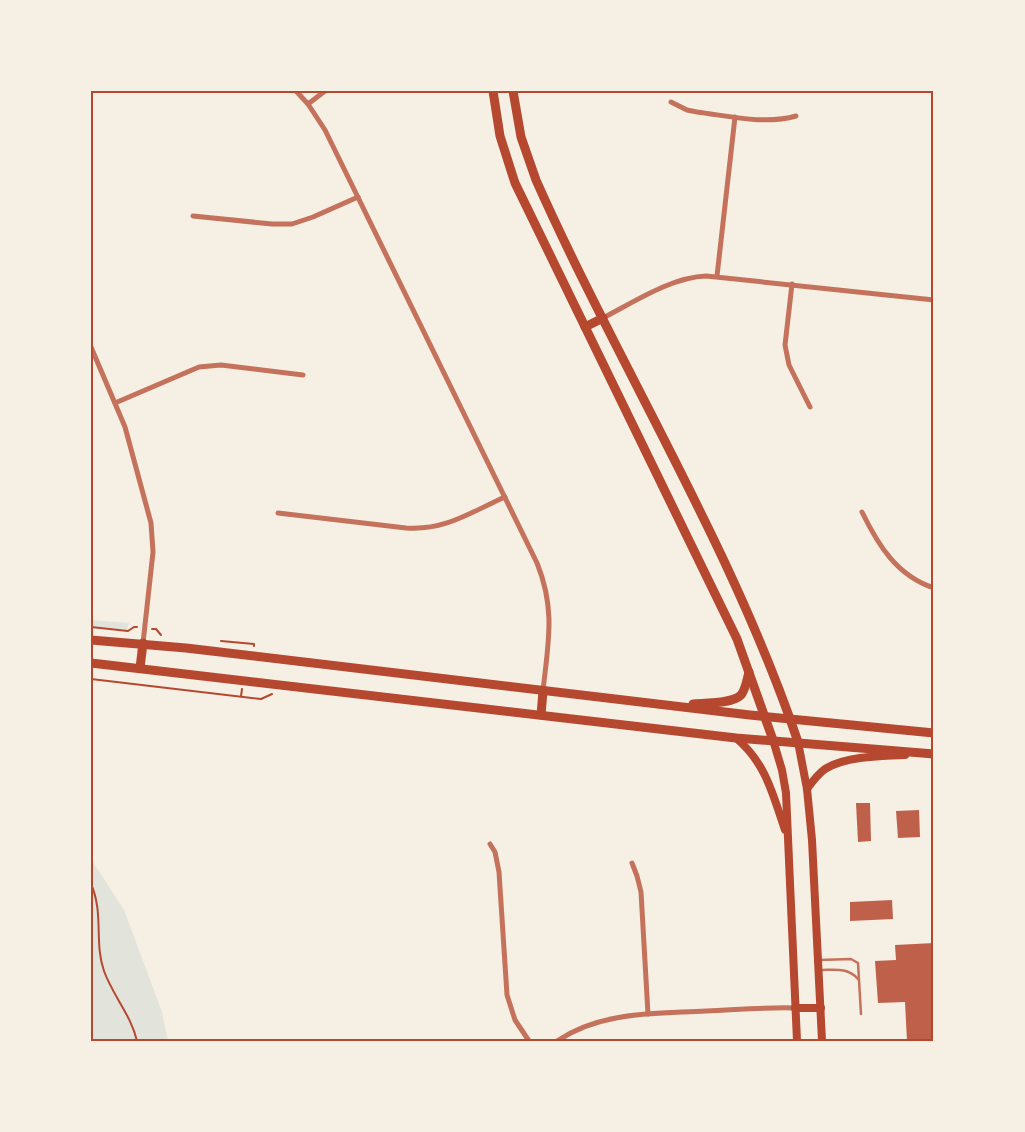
<svg xmlns="http://www.w3.org/2000/svg" width="1025" height="1132" font-family="'Fira Sans',sans-serif">
	<style>
		.green { fill: #e2e4dc }
		.building { fill: #bf614a }
		.lines { fill: none; stroke-linecap: round; stroke-linejoin: round }
		.path { stroke: #b5482f; stroke-width: 2 }
		.service { stroke: #c5725c; stroke-width: 2.5 }
		.minor { stroke: #c5725c; stroke-width: 5 }
		.secondary { stroke: #b5482f; stroke-width: 8 }
		.primary { stroke: #b5482f; stroke-width: 9 }
		.neatline { fill: none; stroke: #b5482f; stroke-width: 2 }
	</style>
	<rect width="100%" height="100%" fill="#f6efe4"/>
	<g class="green">
		<polygon points="91,620 129,623 127,630 101,627 91,630"/>
		<polygon points="91,859 124,910 162,1012 168,1041 91,1041"/>
	</g>
	<g class="building">
		<polygon points="856,803 870,803 871,841 858,842"/>
		<polygon points="919,810 920,837 898,838 896,811"/>
		<polygon points="892,900 893,919 850,921 850,902"/>
		<polygon points="934,943 934,1041 907,1041 905,1002 878,1003 875,961 896,960 895,945"/>
	</g>
	<g class="lines">
		<g class="path">
			<polyline points="91,627 128,631 134,627 137,627"/>
			<polyline points="152,629 156,629 161,635"/>
			<polyline points="221,641 254,644 254,646"/>
			<polyline points="91,679 261,699 272,694"/>
			<polyline points="241,696 242,689"/>
			<path d="M91,884c13,29 3,59 13,87 9,25 27,44 33,70"/>
		</g>
		<g class="service">
			<polyline points="819,960 851,959 858,963 861,1014"/>
			<path d="M820,970c14,0 28,-3 38,9"/>
		</g>
		<g class="minor">
			<path d="M296,91l12,13 17,26 212,433c19,47 11,80 6,128"/>
			<path d="M671,102l16,8 10,2c32,4 68,13 99,4"/>
			<polyline points="308,104 325,91"/>
			<polyline points="193,216 272,224 292,224 313,217 358,197"/>
			<polyline points="717,276 735,117"/>
			<polyline points="792,284 785,345 789,365 810,407"/>
			<path d="M603,318c31,-16 69,-41 103,-42l228,24"/>
			<polyline points="91,347 125,427 151,523 153,552 143,643"/>
			<polyline points="115,403 199,367 221,365 303,375"/>
			<path d="M862,512c16,33 35,64 72,76"/>
			<path d="M278,513l128,15c39,3 65,-16 99,-31"/>
			<polyline points="490,844 495,852 499,872 507,995 515,1020 529,1041"/>
			<polyline points="632,863 637,876 641,892 648,1014"/>
			<path d="M557,1041c44,-30 98,-27 149,-30 29,-1 59,-4 89,-3"/>
		</g>
		<g class="secondary">
			<path d="M736,738c30,25 37,57 49,92"/>
			<polyline points="773,740 782,770 786,793 797,1041"/>
			<polyline points="798,742 807,789 812,840 822,1041"/>
			<path d="M807,789c5,-7 11,-15 18,-20 21,-13 56,-13 80,-14"/>
			<polyline points="795,1008 821,1008"/>
		</g>
		<g class="primary">
			<polyline points="493,91 500,136 515,183 737,639 773,740"/>
			<path d="M513,91l8,46 15,43c84,189 196,366 262,562"/>
			<polyline points="585,327 603,318"/>
			<polyline points="91,640 186,648 750,715 934,733"/>
			<polyline points="91,663 736,738 934,754"/>
			<polyline points="140,668 143,643"/>
			<path d="M693,704c12,-1 39,0 48,-9 5,-6 6,-16 8,-23"/>
			<polyline points="541,715 543,691"/>
		</g>
	</g>
	<rect width="1025" height="1132" fill="none" stroke="#f6efe4" stroke-width="185"/>
	<rect x="92" y="92" width="840" height="948" class="neatline"/>
</svg>
